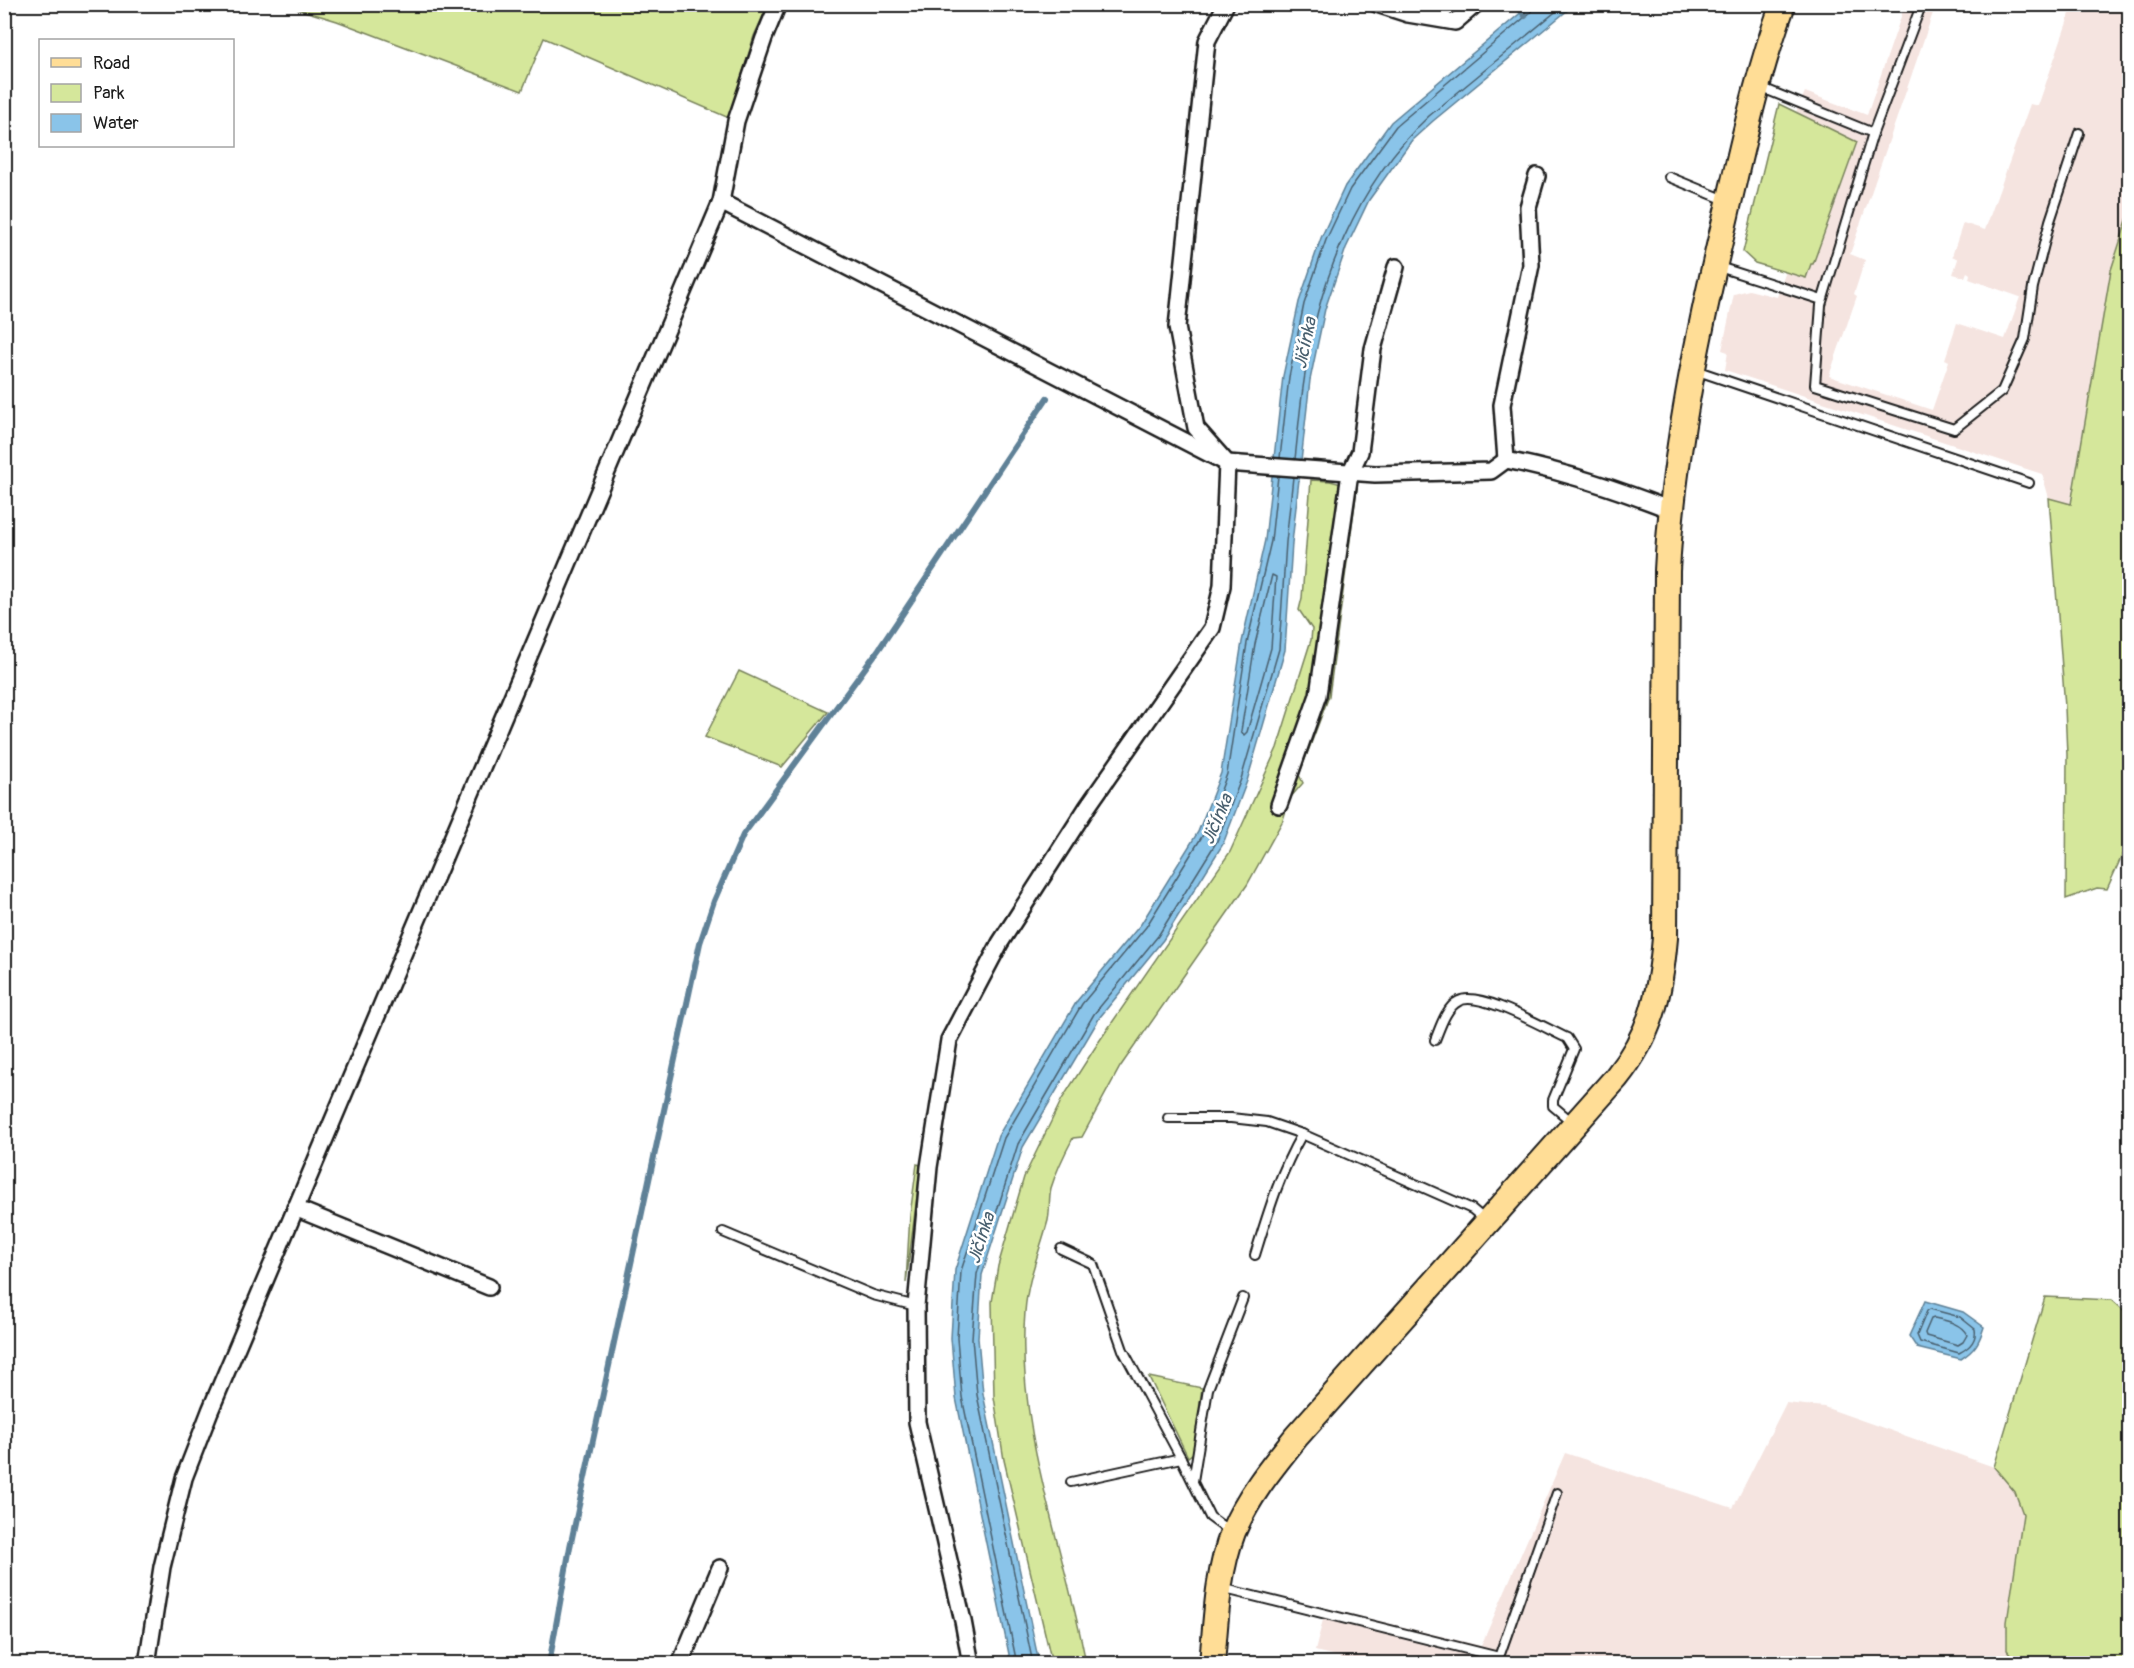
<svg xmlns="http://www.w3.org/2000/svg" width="2134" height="1668" font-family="Pangolin,sans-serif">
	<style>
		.built { fill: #f5e4e0 }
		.green { fill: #d5e79b; stroke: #78825c; stroke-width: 1.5 }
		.water { fill: #8ac4e9; stroke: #5e8197; stroke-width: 1.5 }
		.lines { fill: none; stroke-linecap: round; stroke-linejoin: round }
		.shore { stroke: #485f6e; stroke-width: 1.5 }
		.stream { stroke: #5e8197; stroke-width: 6 }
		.lane-casing { stroke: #1c1c1c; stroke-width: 12 }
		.street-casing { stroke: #1c1c1c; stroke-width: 20 }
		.primary-casing { stroke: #1c1c1c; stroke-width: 28 }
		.lane { stroke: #fff; stroke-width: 8 }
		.street { stroke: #fff; stroke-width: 15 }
		.primary { stroke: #ffdd96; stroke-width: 24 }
		.labels { text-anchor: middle; stroke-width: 5; stroke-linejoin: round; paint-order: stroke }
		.water-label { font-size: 18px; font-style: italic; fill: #485f6e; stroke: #fff }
	</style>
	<rect width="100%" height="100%" fill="#fff"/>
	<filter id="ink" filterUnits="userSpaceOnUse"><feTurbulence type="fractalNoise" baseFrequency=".0167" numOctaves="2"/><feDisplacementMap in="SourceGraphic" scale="12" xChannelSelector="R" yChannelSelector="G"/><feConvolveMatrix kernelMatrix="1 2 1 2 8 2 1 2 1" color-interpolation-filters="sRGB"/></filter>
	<g filter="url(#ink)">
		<g class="built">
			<polygon points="1905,5 1928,5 1935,7 1850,254 1865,260 1854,294 1857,296 1829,376 1932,410 1949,361 1945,359 1957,323 2005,339 2020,297 1969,279 1970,274 1967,272 1965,277 1953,274 1958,259 1952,256 1963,223 1985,230 2030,104 2038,106 2073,5 2129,5 2129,214 2111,270 2070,504 2049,498 2042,474 1725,370 1728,352 1722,350 1734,294 1749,290 1777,297 1786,271 1755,263 1743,252 1779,104 1796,112 1805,92 1867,115"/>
			<polygon points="1786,1403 1824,1407 1994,1467 2015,1492 2023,1514 2006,1637 2007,1649 2016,1660 2023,1663 1339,1664 1340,1657 1315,1651 1326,1608 1481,1646 1565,1453 1733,1508"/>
		</g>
		<g class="green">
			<polygon points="285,5 768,5 754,36 729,118 544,38 522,91 337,21"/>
			<polygon points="1779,104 1857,142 1813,264 1811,264 1806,278 1755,263 1743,252"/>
			<polygon points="2129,214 2129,840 2107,889 2097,888 2066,899 2067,755 2065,707 2049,498 2071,504 2111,270"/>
			<path d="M1311,480l19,1 27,7 -28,208 -30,79 4,8 -13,15 -7,22 -36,65 -127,182 -38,70 -9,1c-8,15 -17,34 -22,50 -3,12 0,25 -4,36 -8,29 -20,57 -22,88 -10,118 40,237 61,351h-34l-48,-203 -10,-63 -2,-95 6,-36 26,-89 38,-78 38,-59 130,-188 47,-104 34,-108 1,-11 -13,-19 3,-12z"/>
			<polygon points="739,671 828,712 782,767 705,737"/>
			<polygon points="917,1164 921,1165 906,1283 910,1215"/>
			<polygon points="2045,1297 2112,1300 2129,1315 2129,1663 2023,1663 2016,1660 2007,1649 2007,1622 2023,1514 2015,1492 1994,1467"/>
			<polygon points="1149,1377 1202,1388 1193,1453 1188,1457"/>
		</g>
		<g class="water">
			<polygon points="1530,5 1574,5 1433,121 1412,140 1369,200 1346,248 1325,309 1310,380 1292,543 1285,650 1247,781 1223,844 1163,940 1100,1017 1023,1147 982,1275 978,1338 983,1394 1039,1663 1011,1664 956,1398 951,1338 955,1270 998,1136 1077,1001 1141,924 1198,832 1221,773 1242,642 1265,540 1283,376 1299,302 1321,238 1345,186 1391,122"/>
			<path d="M1925,1301l38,11 21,15c-5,16 -9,23 -23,32l-44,-11 -8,-12z"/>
		</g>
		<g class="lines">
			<g class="shore">
				<polyline points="1280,458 1289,377 1304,304 1326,240 1350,189 1396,126 1531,12 1533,4"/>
				<path d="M1295,459c3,-26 5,-52 9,-78 13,-97 52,-197 125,-265l136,-112"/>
				<polygon points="1272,575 1276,577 1271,648 1247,732 1244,735 1241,731 1255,644"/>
				<path d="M1930,1309l30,8 15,12c2,11 -6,19 -16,24l-39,-11 -3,-7 10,-24z"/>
				<path d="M1934,1318c13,3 27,5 33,17l-4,7 -5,3 -32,-9 -1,-3 6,-14z"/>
				<polyline points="1017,1664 962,1397 957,1338 961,1271 1004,1138 1082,1004 1146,927 1206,830 1227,774 1247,643 1271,541 1278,476"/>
				<polyline points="1033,1664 977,1395 972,1338 977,1274 1018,1144 1094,1014 1158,936 1217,841 1241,779 1279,649 1286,542 1293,477"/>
			</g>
			<g class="stream">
				<polyline points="1516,4 1525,16"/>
				<polyline points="549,1664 570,1547 700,943 714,901 743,835 879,649 1047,398"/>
			</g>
			<g class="lane-casing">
				<g id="lane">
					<polyline points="1919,11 1873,133 1821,305 1815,385 1954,429 2002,391 2025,339 2033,287 2050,221 2079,133"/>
					<polyline points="1760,87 1873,133"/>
					<polyline points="1669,177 1728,201"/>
					<polyline points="1719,267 1822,300"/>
					<polyline points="1695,370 2029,483"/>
					<path d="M1435,1040c5,-12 11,-33 24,-39 20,-11 86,27 108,37l7,11 -21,51v6l19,16"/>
					<polyline points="1168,1118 1231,1118 1267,1122 1302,1134 1472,1209 1485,1220"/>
					<polyline points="723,1232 873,1295 916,1306"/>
					<polyline points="1061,1249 1093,1264 1123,1350 1181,1458 1210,1517 1229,1531"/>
					<path d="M1255,1255c13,-42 25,-83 47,-121"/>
					<polyline points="1193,1481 1208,1389 1243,1298"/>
					<polyline points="1071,1482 1181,1458"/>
					<polyline points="1221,1588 1499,1657 1557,1493"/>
				</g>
			</g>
			<g class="street-casing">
				<g id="street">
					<polyline points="1377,4 1408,14 1455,22 1476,4"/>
					<path d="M721,202l506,261 148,11 116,-3 15,-11c60,12 108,28 165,50"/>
					<polyline points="1506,460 1502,405 1531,265 1528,207 1537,176"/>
					<polyline points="1279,805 1318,695 1350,473 1360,452 1373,349 1396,267"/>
					<polyline points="295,1208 489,1287"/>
					<polyline points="147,1664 162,1567 184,1478 210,1411 721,202 736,121 764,38 778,4"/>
					<polyline points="680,1664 720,1568"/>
					<polyline points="971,1664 963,1621 917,1422 916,1306 929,1167 949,1040 1000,943 1088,806 1212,628 1222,586 1227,463 1196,428 1177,327 1207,41 1226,4"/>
				</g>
			</g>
			<g class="primary-casing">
				<path id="primary" d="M1212,1664c4,-44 5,-90 21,-132 15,-36 39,-65 63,-95l320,-359c36,-45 44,-83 49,-140l2,-367c6,-118 31,-236 58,-351 17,-73 32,-145 58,-216"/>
			</g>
			<use href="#lane" class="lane"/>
			<use href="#street" class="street"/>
			<use href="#primary" class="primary"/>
		</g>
	</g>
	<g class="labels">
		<g class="water-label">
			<text transform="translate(1305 343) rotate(-78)" y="6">Jičínka</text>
			<text transform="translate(1217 819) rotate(-67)" y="6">Jičínka</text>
			<text transform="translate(981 1238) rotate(-72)" y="6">Jičínka</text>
		</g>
	</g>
	<rect width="2134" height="1668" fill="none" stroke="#fff" stroke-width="24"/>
	<rect x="12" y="12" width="2110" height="1644" fill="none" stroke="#1c1c1c" stroke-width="2" filter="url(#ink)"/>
	<rect x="39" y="39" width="195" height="108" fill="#ffffff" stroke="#a4a4a4" stroke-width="1.5"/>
	<rect x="51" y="58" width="30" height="9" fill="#ffdd96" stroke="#a4a4a4" stroke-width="1.5"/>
	<text x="93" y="69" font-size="18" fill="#1c1c1c">Road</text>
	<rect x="51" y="84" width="30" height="18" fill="#d5e79b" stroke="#a4a4a4" stroke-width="1.5"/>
	<text x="93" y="99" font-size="18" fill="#1c1c1c">Park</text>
	<rect x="51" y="114" width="30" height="18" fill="#8ac4e9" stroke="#a4a4a4" stroke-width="1.5"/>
	<text x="93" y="129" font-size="18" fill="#1c1c1c">Water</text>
</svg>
